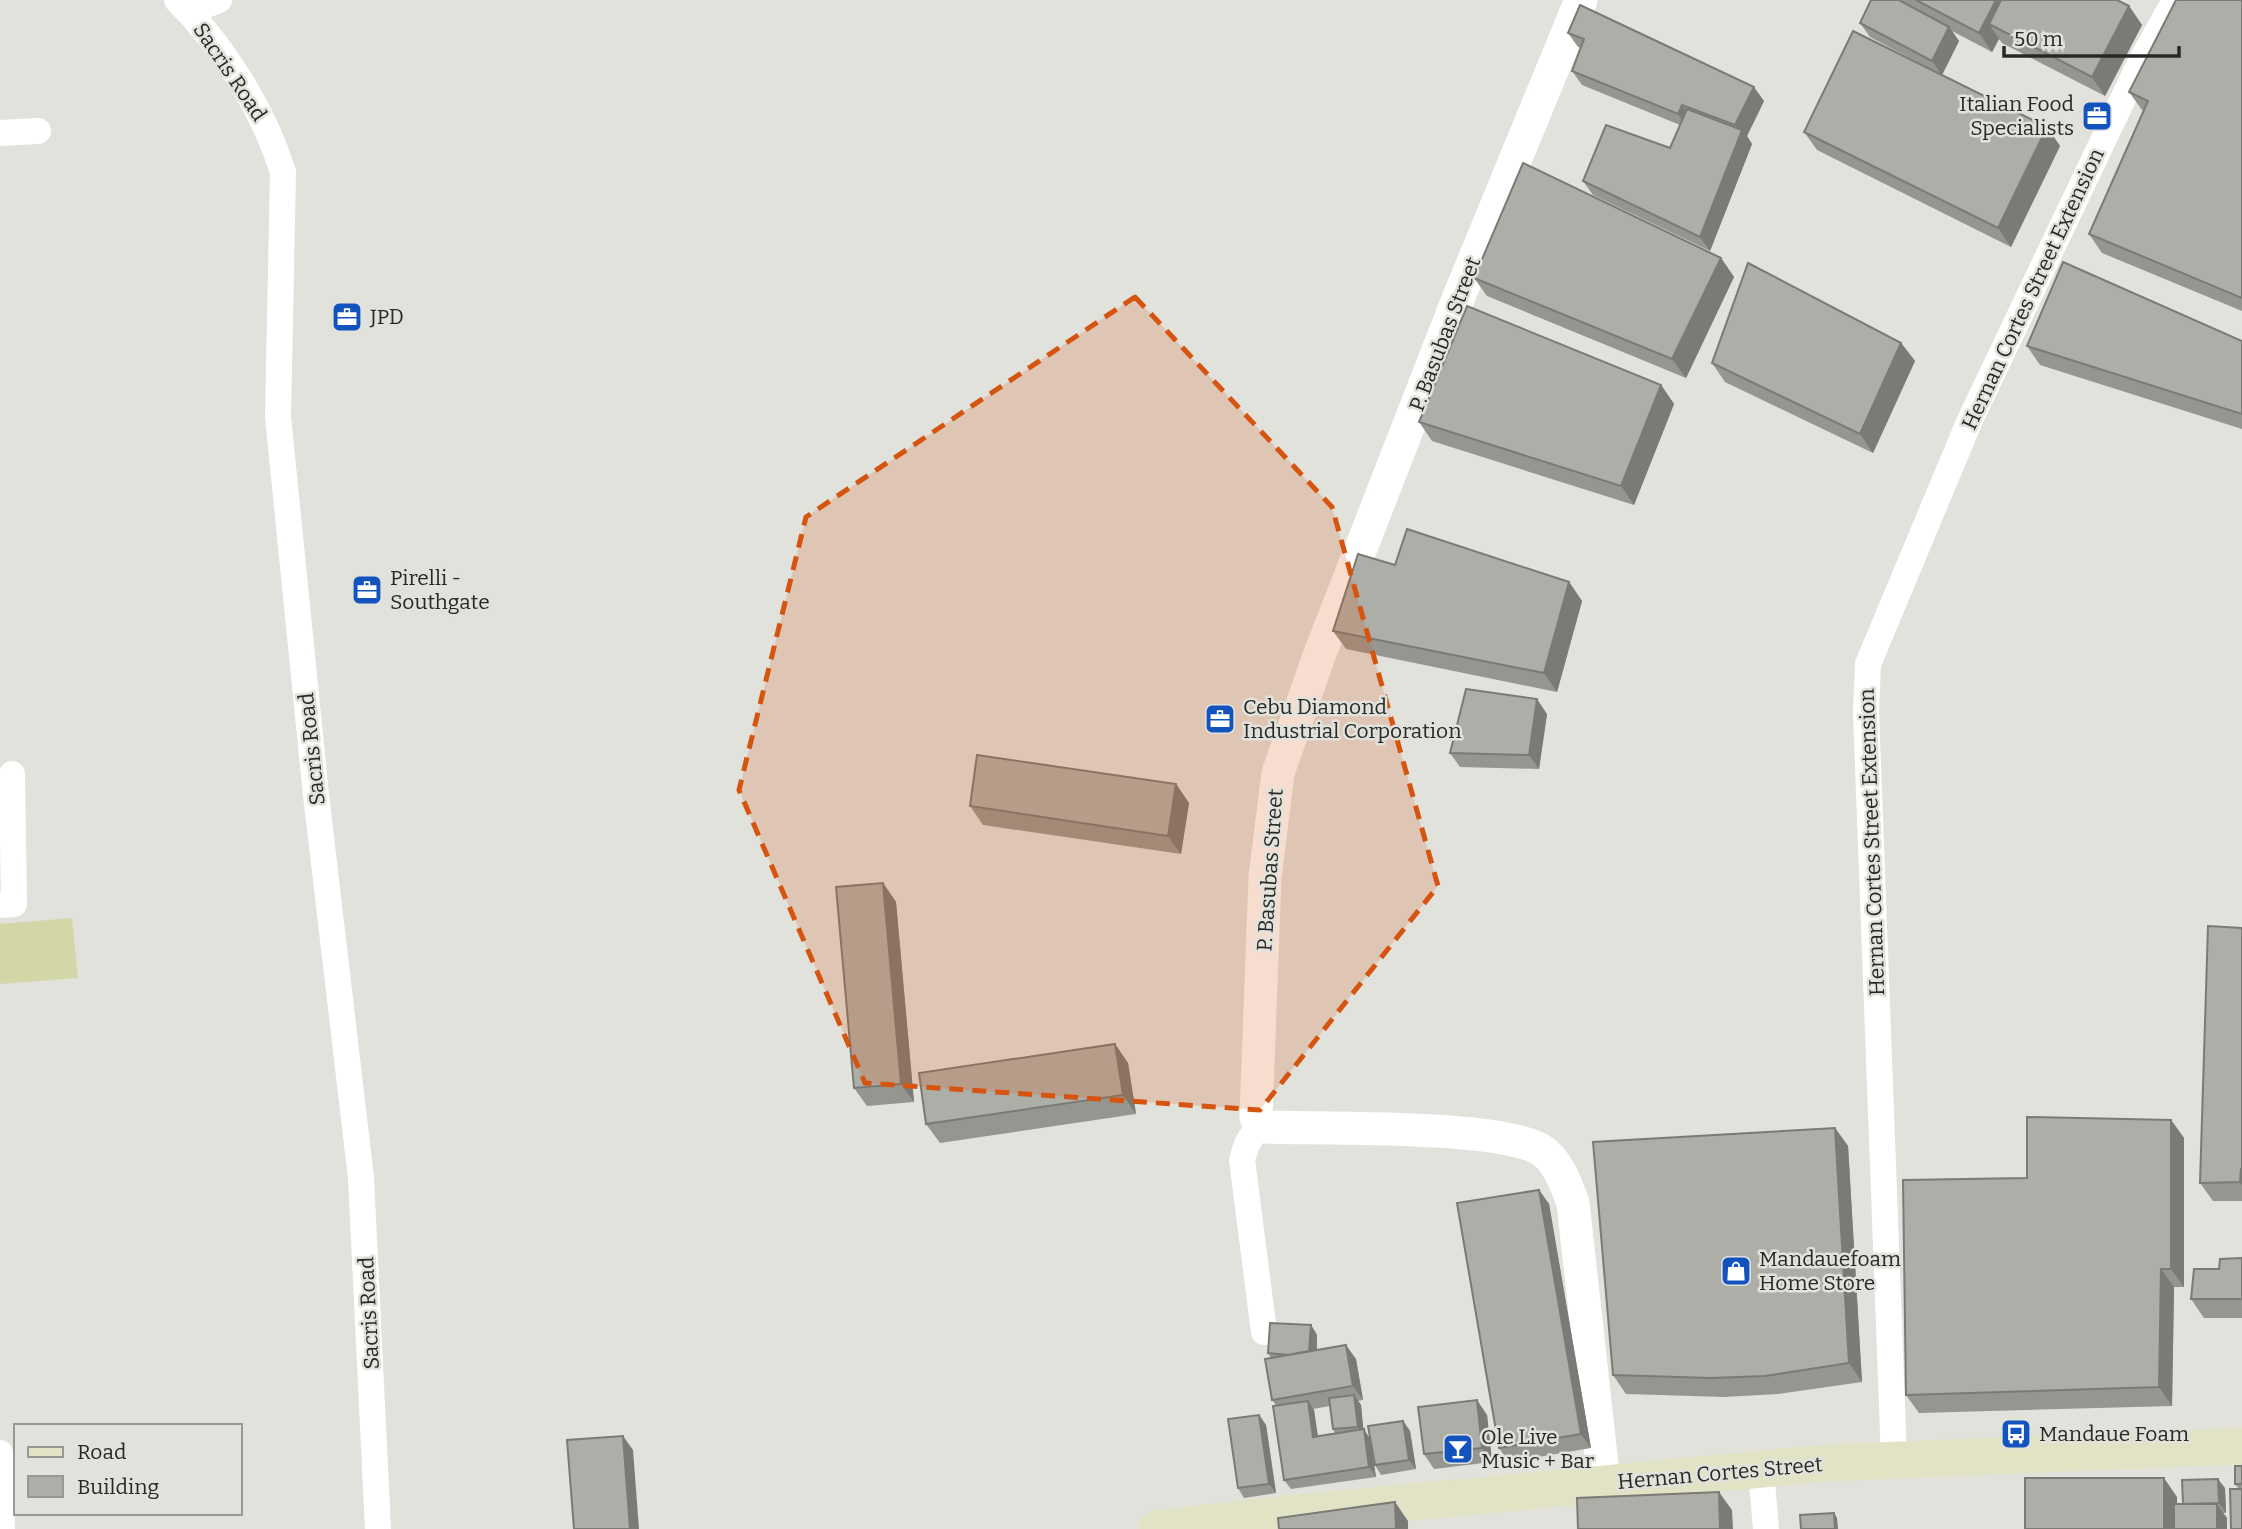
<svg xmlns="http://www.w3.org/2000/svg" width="2242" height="1529" font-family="Bitter,serif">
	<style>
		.green { fill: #d3d6a7 }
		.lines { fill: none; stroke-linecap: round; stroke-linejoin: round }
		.minor { stroke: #fff; stroke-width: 26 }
		.tertiary { stroke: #fff; stroke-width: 33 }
		.secondary { stroke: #e2e3c5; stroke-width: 37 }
		.wall { fill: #969690; fill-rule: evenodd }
		.shaded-wall { fill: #7a7a76 }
		.building { fill: #aeaea8; stroke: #7a7a76; stroke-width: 2 }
		.marked { fill: #d5540f; fill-opacity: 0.2; stroke: #d5540f; stroke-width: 5; stroke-dasharray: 14 9; stroke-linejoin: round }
		.labels { text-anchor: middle; stroke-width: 5; stroke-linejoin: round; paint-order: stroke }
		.street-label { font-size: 21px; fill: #282926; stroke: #e2e2dc }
		.poi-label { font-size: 21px; fill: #282926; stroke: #e2e2dc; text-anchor: start }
	</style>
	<rect width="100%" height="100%" fill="#e2e2dc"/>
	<polygon class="green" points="72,918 78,978 0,984 0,924"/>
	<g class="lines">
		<g class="minor">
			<path d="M177,0c47,47 86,109 106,172l-5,245 38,378 45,383 17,351"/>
			<polyline points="189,12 219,0"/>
			<polyline points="0,133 38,131"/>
			<polyline points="0,905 14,904 12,774"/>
			<polyline points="1259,1125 1247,1144 1242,1160 1264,1332"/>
			<polyline points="0,1453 2,1529"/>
			<polyline points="1894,1459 1866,712 1868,664 1970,420 2141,61 2175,0"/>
			<polyline points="1761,1470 1766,1529"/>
		</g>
		<path class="tertiary" d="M1581,0l-123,299 -139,357 -41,117 -13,104 -9,240 3,8 7,2c52,2 245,-3 278,25 16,13 22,33 29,51l31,280"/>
		<polyline class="secondary" points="1157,1529 1286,1514 1827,1463 2242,1446"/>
	</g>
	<g class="wall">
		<polygon points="1871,0 2117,0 2129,6 2142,25 2105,96 2002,43 1999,39 1992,52 1952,31 1959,41 1942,75 1870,37 1860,23"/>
		<polygon points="2242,0 2242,311 2102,253 2089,234 2144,111 2142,110 2129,92"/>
		<polygon points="1568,33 1764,101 1747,136 1752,144 1710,251 1593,195 1583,181 1670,148 1680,125 1582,85 1572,71 1581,48 1578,47"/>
		<polygon points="2047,127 2060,146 2011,247 1817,150 1804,132"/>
		<polygon points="1721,258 1734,277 1686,378 1487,296 1474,278"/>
		<polygon points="2242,341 2242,429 2040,365 2027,346"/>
		<polygon points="1901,343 1915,361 1873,453 1725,382 1712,363"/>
		<polygon points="1661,385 1674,404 1634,505 1432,441 1419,422"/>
		<polygon points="1395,565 1569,582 1582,601 1557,692 1346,649 1333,631"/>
		<polygon points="1547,714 1539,769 1460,767 1450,753"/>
		<polygon points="1176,784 1189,803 1181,854 983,825 970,806"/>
		<polygon points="883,883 896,902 914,1102 867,1106 854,1088"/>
		<polygon points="2242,928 2242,1201 2213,1201 2200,1183"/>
		<polygon points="1115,1044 1128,1063 1136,1114 940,1143 926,1124"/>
		<polygon points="2171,1120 2184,1138 2184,1287 2174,1287 2172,1406 1919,1413 1906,1395 2027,1178"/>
		<polygon points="1835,1128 1848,1146 1862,1382 1778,1394 1724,1397 1626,1394 1613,1375"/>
		<polygon points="1539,1190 1549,1204 1591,1448 1509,1462 1499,1448"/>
		<polygon points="2242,1258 2242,1318 2204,1318 2191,1299 2219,1269"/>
		<path d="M1311,1325l6,10v15l39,9 7,41 -5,1 3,4 2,24 7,10 6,38 -85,12 -7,-9 -8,-75 -4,-5 -1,-42 -3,-5zM1330,1406l3,23 2,4 -17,3 -4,-26 -1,-1z"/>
		<polygon points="1259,1415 1266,1425 1276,1493 1244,1498 1238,1488"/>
		<polygon points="1487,1415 1492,1462 1434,1469 1424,1454"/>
		<polygon points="1403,1421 1410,1431 1416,1469 1381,1475 1375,1465"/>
		<polygon points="2242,1466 2242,1529 2239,1489 2235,1484"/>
		<polygon points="2225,1488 2226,1513 2223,1513 2227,1518 2025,1529 2177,1497 2177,1504 2183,1504"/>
	</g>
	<g class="shaded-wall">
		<polygon points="1996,0 2019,0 1989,24 1999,39 1992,52 1979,33"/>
		<polygon points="2129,6 2142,25 2105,96 2092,77"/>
		<polygon points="1949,27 1959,41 1942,75 1932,61"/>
		<polygon points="1754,87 1764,101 1747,136 1752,144 1710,251 1700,237 1741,133 1735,125"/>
		<polygon points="1682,105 1692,119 1688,129 1678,114"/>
		<polygon points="2047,127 2060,146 2011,247 1998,228"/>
		<polygon points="1721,258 1734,277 1686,378 1672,359"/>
		<polygon points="1901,343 1915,361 1873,453 1860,434"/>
		<polygon points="1661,385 1674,404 1634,505 1621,486"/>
		<polygon points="1569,582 1582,601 1557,692 1544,673"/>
		<polygon points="1537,699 1547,714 1539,769 1529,755"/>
		<polygon points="1176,784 1189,803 1181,854 1168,836"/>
		<polygon points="883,883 896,902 914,1102 901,1084"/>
		<polygon points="1115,1044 1128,1063 1136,1114 1123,1095"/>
		<polygon points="2171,1120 2184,1138 2184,1287 2171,1269"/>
		<polygon points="1835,1128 1848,1146 1862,1382 1849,1363"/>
		<polygon points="2241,1169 2242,1170 2242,1185 2240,1182"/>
		<polygon points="1539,1190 1549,1204 1591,1448 1581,1434"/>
		<polygon points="2161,1269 2174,1287 2172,1406 2159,1387"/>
		<polygon points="1311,1325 1317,1335 1316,1365 1309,1356"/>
		<polygon points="1346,1345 1356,1359 1363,1400 1353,1386"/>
		<polygon points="1354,1395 1361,1405 1364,1436 1358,1427"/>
		<polygon points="1477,1400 1487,1415 1492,1462 1482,1448"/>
		<polygon points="1308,1401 1314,1410 1319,1446 1313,1437"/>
		<polygon points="1259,1415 1266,1425 1276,1493 1269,1484"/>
		<polygon points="1403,1421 1410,1431 1416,1469 1409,1460"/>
		<polygon points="1364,1429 1370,1439 1376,1477 1369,1467"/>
		<polygon points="623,1436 633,1450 639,1529 630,1529"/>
		<polygon points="2164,1478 2177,1497 2177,1529 2164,1529"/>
		<polygon points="2218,1479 2225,1488 2226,1513 2219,1503"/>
		<polygon points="1719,1492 1732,1510 1733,1529 1720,1529"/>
		<polygon points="1395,1502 1408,1521 1408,1529 1396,1529"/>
		<polygon points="2217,1504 2227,1518 2227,1529 2217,1529"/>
		<polygon points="1834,1513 1837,1518 1838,1529 1835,1529"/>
	</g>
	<g class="building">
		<polygon points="1871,0 1899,0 1949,27 1932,61 1860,23"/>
		<polygon points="1916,0 1996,0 1979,33"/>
		<polygon points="2001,0 2117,0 2129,6 2092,77 1989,24"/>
		<polygon points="2176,0 2242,0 2242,298 2089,234 2148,101 2129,92"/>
		<polygon points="1580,5 1754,87 1735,125 1682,105 1678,114 1572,71 1584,39 1568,33"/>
		<polygon points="1853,31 2047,127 1998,228 1804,132"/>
		<polygon points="1687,109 1742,130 1700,237 1583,181 1606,125 1670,148"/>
		<polygon points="1523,163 1721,258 1672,359 1474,278"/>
		<polygon points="2063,262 2242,341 2242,414 2027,346"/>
		<polygon points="1748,263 1901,343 1860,434 1712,363"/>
		<polygon points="1467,306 1661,385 1621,486 1419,422"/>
		<polygon points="1407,529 1569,582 1544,673 1333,631 1358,554 1395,565"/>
		<polygon points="1466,689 1537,699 1529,755 1450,753"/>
		<polygon points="977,755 1176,784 1168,836 970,806"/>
		<polygon points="883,883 901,1084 854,1088 836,887"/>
		<polygon points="2208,926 2242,928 2242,1169 2241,1169 2240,1182 2200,1183"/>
		<polygon points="1115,1044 1123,1095 926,1124 919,1073"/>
		<polygon points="2027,1117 2171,1120 2171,1269 2161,1269 2159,1387 1906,1395 1903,1180 2027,1178"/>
		<polygon points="1835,1128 1849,1363 1765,1376 1711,1378 1613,1375 1593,1142"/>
		<polygon points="1539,1190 1581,1434 1499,1448 1457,1203"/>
		<polygon points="2242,1258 2242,1299 2191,1299 2194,1269 2219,1269 2220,1259"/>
		<polygon points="1270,1323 1311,1325 1309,1351 1289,1355 1268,1353"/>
		<polygon points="1346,1345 1353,1386 1272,1400 1265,1359"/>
		<polygon points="1354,1395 1358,1427 1333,1429 1329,1398"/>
		<polygon points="1477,1400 1482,1448 1424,1454 1418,1407"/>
		<polygon points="1308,1401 1313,1437 1364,1429 1369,1467 1284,1480 1273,1406"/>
		<polygon points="1259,1415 1269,1484 1238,1488 1228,1419"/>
		<polygon points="1403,1421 1409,1460 1375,1465 1368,1426"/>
		<polygon points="623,1436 630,1529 574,1529 567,1440"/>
		<rect x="2235" y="1466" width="7" height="18"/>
		<rect x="2025" y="1478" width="139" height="51"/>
		<polygon points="2218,1479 2219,1503 2183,1504 2182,1480"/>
		<polygon points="2230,1489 2242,1489 2242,1529 2231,1529"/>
		<polygon points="1719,1492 1720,1529 1578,1529 1577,1498"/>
		<polygon points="1395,1502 1396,1529 1279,1529 1278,1518"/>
		<rect x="2174" y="1504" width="43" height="25"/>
		<polygon points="1834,1513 1835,1529 1801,1529 1800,1515"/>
	</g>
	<path class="marked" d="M1135,297l197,210 106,379 -178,224 -395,-27 -126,-293 67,-273z"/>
	<defs>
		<g id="office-square" transform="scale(1.575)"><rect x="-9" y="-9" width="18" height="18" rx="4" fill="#1253be" stroke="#e2e2dc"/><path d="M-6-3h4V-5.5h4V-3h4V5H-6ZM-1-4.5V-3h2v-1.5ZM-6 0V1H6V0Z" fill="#fff"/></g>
		<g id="shop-square" transform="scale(1.575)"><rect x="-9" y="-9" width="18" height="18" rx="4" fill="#1253be" stroke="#e2e2dc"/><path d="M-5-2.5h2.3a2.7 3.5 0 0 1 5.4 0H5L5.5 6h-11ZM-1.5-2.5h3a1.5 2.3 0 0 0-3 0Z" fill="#fff"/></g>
		<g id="bus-square" transform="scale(1.575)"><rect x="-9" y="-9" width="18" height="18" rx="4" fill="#1253be" stroke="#e2e2dc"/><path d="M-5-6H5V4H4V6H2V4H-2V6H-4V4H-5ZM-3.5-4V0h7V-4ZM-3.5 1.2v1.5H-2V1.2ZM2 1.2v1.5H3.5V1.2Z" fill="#fff"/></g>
		<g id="bar-square" transform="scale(1.575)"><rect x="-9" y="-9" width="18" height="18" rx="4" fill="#1253be" stroke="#e2e2dc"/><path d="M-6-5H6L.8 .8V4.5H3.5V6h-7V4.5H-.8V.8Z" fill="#fff"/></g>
	</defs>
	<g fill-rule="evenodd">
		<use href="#office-square" x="2097" y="116"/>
		<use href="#office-square" x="347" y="317"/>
		<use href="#office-square" x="367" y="590"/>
		<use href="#office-square" x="1220" y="719"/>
		<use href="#shop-square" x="1736" y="1271"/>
		<use href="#bus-square" x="2016" y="1434"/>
		<use href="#bar-square" x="1458" y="1449"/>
	</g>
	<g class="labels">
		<g class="street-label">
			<text transform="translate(230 72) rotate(56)" y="7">Sacris Road</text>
			<text transform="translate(2033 289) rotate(-65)" y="7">Hernan Cortes Street Extension</text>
			<text transform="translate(1445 334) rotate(-69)" y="7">P. Basubas Street</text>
			<text transform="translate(312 749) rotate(-96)" y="7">Sacris Road</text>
			<text transform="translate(1872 842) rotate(-92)" y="7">Hernan Cortes Street Extension</text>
			<text transform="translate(1270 870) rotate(-86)" y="7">P. Basubas Street</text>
			<text transform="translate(369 1313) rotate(-93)" y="7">Sacris Road</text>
			<text transform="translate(1720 1473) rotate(-5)" y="7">Hernan Cortes Street</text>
		</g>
		<g class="poi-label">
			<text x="2074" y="111" text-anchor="end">Italian Food<tspan x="2074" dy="24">Specialists</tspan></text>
			<text x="370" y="324">JPD</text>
			<text x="390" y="585">Pirelli -<tspan x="390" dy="24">Southgate</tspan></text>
			<text x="1243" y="714">Cebu Diamond<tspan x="1243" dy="24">Industrial Corporation</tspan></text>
			<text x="1759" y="1266">Mandauefoam<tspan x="1759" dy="24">Home Store</tspan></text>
			<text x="2039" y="1441">Mandaue Foam</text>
			<text x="1481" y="1444">Ole Live<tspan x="1481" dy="24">Music + Bar</tspan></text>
		</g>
	</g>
	<rect x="14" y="1424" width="228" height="91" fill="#e2e2dc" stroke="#989893" stroke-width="2"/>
	<rect x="28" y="1447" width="35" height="10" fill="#e2e3c5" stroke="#989893" stroke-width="2"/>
	<text x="77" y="1459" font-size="21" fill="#282926">Road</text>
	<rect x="28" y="1476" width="35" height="21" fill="#aeaea8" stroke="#989893" stroke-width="2"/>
	<text x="77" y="1494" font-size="21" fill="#282926">Building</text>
	<path d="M2004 46v10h175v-10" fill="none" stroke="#282926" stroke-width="3.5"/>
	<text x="2014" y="46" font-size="21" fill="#282926" stroke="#e2e2dc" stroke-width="5" paint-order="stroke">50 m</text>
</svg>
